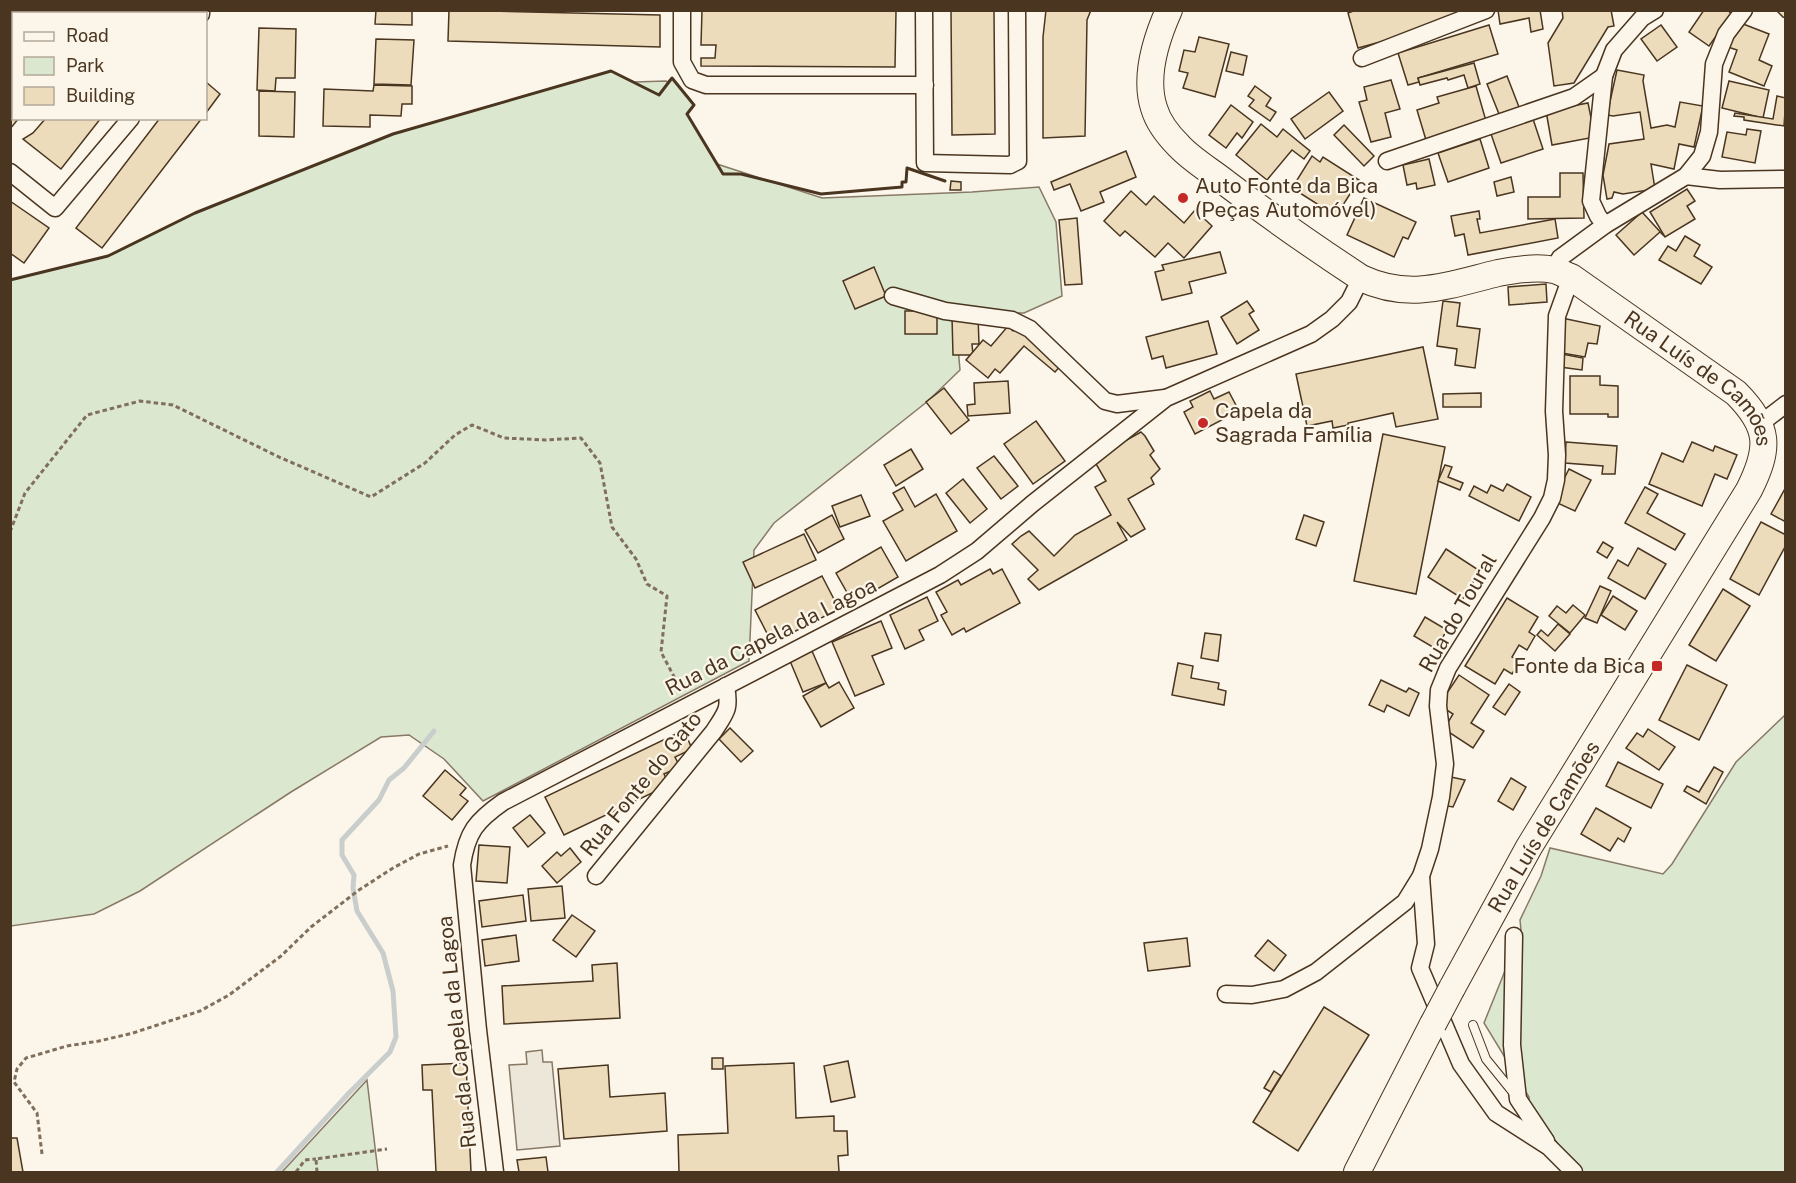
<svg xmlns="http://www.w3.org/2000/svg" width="1796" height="1183" font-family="'Public Sans',sans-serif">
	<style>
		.green { fill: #dce7d0; stroke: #887966; stroke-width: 1.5 }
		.parking { fill: #ede7d9; stroke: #887966; stroke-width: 1.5 }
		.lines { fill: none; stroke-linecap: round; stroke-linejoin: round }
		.stream { stroke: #c9cecd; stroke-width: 5 }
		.building { fill: #ecdcbc; stroke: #4a3520; stroke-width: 1.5 }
		.lane-casing { stroke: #4a3520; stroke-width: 10 }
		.street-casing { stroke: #4a3520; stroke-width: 19 }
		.primary-casing { stroke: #4a3520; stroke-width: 28 }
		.path { stroke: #7f6f5c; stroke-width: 3; stroke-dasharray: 4.5 3; stroke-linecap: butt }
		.lane { stroke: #fbf6e9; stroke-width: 8 }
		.street { stroke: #fbf6e9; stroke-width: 16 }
		.primary { stroke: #fbf6e9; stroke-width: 26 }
		.primary-bridge-casing { stroke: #4a3520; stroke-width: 28; stroke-linecap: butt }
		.primary-bridge { stroke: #fbf6e9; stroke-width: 26 }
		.wall { stroke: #4a3520; stroke-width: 3 }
		.poi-dot { fill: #c62828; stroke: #fbf6e9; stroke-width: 2 }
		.labels { text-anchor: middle; stroke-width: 4.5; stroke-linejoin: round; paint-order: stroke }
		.poi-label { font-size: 21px; fill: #4a3520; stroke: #fbf6e9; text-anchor: start }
		.street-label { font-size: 21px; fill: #4a3520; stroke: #fbf6e9 }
	</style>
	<rect width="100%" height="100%" fill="#fbf6e9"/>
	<g class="green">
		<polygon points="611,71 634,82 666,81 667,82 672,78 694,105 687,114 717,164 822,198 972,192 1039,187 1056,222 1062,296 1024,313 955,313 960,370 928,401 774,523 754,550 749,661 483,801 444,759 409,735 381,737 291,792 140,891 94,914 11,926 10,280 108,256 195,213 393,134"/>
		<polygon points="1785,715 1785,1172 1580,1172 1529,1107 1529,1097 1484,1023 1521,931 1520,920 1541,876 1550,848 1663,874 1672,864 1736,762"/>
		<polygon points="367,1080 378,1172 282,1172"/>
	</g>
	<polygon class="parking" points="542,1050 543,1062 552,1062 560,1146 517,1150 509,1065 527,1064 526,1052"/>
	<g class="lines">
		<polyline class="stream" points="277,1172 349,1093 390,1052 396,1037 393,991 383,953 357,911 353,888 354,875 342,855 342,840 379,800 389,780 404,768 434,731"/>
	</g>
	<g class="building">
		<polygon points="376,10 412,10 412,25 375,24"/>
		<polygon points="449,10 660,15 660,47 448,41"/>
		<polygon points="702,10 896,11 895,67 701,66 701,58 715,58 716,45 701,45"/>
		<polygon points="951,10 994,10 995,134 952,135"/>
		<polygon points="1046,10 1091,10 1087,20 1085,136 1043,138 1043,37"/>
		<polygon points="1356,10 1478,10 1479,15 1358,48 1348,13"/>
		<polygon points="1498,10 1540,10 1543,29 1531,32 1529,18 1500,24"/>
		<polygon points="1562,10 1611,10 1614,26 1608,27 1574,83 1554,86 1548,43 1563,18"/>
		<polygon points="1704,10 1727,10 1732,14 1709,46 1689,32"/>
		<polygon points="1776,10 1786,10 1786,18 1783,17"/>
		<polygon points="1738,22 1769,34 1759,60 1772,66 1764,86 1729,72 1737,50 1728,47"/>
		<polygon points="1489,25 1498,54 1418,78 1419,82 1408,85 1398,53"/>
		<polygon points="1661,25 1677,47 1657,61 1641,39"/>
		<polygon points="259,28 296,29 295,78 276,78 275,91 257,90"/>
		<polygon points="14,33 14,60 10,64 10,35 12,36"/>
		<polygon points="1199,37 1229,44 1215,97 1183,88 1188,73 1179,71 1184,50 1195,52"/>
		<polygon points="376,39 414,40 411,85 374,84"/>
		<polygon points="1231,52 1247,56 1243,75 1226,71"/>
		<polygon points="1474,63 1480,84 1468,88 1464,75 1448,80 1447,78 1420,85 1418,78"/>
		<polygon points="1617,70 1644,75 1643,81 1651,128 1667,125 1675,127 1680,102 1703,106 1694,147 1679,144 1674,169 1651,164 1655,189 1623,194 1614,192 1612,198 1607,199 1603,175 1609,144 1644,139 1640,112 1613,116 1607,115"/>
		<polygon points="1507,76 1519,107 1499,114 1487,84"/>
		<polygon points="1391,80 1400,109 1385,113 1391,137 1371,142 1359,102 1367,100 1364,87"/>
		<polygon points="1729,81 1769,90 1763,118 1722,108"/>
		<polygon points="206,82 220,94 206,113"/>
		<polygon points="374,85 412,86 412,104 402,104 401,116 370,115 370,127 323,126 324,89 373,91"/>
		<polygon points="1255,86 1271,98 1266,106 1276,112 1270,121 1249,106 1254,100 1248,96"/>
		<polygon points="1476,86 1486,121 1426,140 1417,110 1439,103 1437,97"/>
		<polygon points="259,91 295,92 294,137 259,136"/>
		<polygon points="1329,92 1343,111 1305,139 1291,119"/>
		<polygon points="14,96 14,118 19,118 10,129 10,99"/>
		<polygon points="1777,96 1786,98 1784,126 1744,120 1744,117 1734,116 1735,113 1773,119"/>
		<polygon points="1588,103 1595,137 1552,145 1546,111"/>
		<polygon points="1231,105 1253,122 1242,138 1237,133 1226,148 1209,135"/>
		<polygon points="46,118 101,118 61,169 23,139 33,133"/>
		<polygon points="160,118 202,118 102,248 76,228"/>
		<polygon points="1533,119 1543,149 1501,163 1491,134"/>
		<polygon points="1261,124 1277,137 1283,129 1310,151 1304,159 1292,150 1267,180 1236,155"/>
		<polygon points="1344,125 1374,156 1364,166 1334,135"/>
		<polygon points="1747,129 1761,131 1755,163 1722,157 1727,132 1746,135"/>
		<polygon points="1480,139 1489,168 1448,182 1438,153"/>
		<polygon points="1126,151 1136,177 1100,192 1104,202 1081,211 1070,184 1054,190 1051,182"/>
		<polygon points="1312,156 1320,162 1323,157 1359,180 1336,216 1292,188"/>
		<polygon points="1429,159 1435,185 1417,189 1416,183 1407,185 1403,165"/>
		<polygon points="1560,173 1583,173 1584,218 1528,219 1528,197 1560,197"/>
		<polygon points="1511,177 1514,192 1497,196 1494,182"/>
		<polygon points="951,181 961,182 961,190 950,190"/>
		<polygon points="1687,189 1695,201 1687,206 1695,219 1665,237 1650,212"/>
		<polygon points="1131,191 1146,205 1154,196 1184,223 1195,210 1212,226 1184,258 1168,243 1155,257 1125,231 1120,236 1104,221"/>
		<polygon points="1364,198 1416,222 1408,239 1403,237 1394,257 1347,235"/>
		<polygon points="10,201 49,228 24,263 10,253"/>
		<polygon points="1479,211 1480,219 1477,219 1480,233 1555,219 1558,238 1468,255 1464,234 1455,236 1451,216"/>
		<polygon points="1642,212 1664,236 1660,232 1634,255 1616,235"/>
		<polygon points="1077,218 1082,284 1065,285 1059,220"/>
		<polygon points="1685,236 1700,245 1694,256 1712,267 1701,284 1659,260 1668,246 1676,251"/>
		<polygon points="1220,252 1226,273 1189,282 1192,293 1162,300 1155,272 1164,270 1162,265"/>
		<polygon points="874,267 886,296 855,309 843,281"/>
		<polygon points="1546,284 1547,302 1509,305 1508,287"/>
		<polygon points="1247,301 1254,311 1249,314 1259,330 1237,344 1221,317"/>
		<polygon points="1443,301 1460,303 1457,326 1480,329 1475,368 1455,365 1457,349 1437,346"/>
		<rect x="905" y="311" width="32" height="23"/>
		<polygon points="978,316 979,344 972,344 973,355 953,355 952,317"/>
		<polygon points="1562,318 1600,326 1597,344 1588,343 1585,357 1556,352"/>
		<polygon points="1208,321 1217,354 1166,368 1163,356 1152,359 1146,337"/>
		<polygon points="1018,325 1063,363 1055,372 1024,346 1000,373 995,369 988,378 966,360 983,340 991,346 1008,326 1013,331"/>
		<polygon points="1423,347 1438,419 1396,427 1393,413 1348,423 1348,425 1333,428 1332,421 1307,426 1296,374"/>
		<polygon points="1562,354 1583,358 1582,370 1560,367"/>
		<polygon points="1570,376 1600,376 1600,385 1618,386 1618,417 1608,417 1608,414 1570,414"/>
		<polygon points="1008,381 1010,413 968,416 967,405 975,404 974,383"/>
		<polygon points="944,388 969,420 951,434 926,402"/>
		<polygon points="1210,391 1214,399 1229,392 1239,411 1195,434 1184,412 1193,407 1190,401"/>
		<polygon points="1481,393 1481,407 1443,407 1443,394"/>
		<polygon points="1036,421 1065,461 1033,484 1004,444"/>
		<polygon points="1141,432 1145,436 1154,451 1150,455 1160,469 1151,478 1154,484 1128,499 1145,529 1131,537 1117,522 1127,540 1039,590 1028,579 1038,570 1012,544 1021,536 1029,531 1054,556 1075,535 1111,515 1095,487 1106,481 1096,464 1114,447"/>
		<polygon points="1383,434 1445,447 1416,594 1354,581"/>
		<polygon points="1566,442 1617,446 1615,474 1602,474 1603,466 1565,463"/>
		<polygon points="1692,442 1713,451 1715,446 1737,455 1727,479 1715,474 1702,506 1649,484 1662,453 1683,462"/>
		<polygon points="911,449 923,469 896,486 884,465"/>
		<polygon points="994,456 1018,486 1001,499 977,468"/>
		<polygon points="1445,465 1452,467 1448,477 1463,483 1460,490 1438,481"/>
		<polygon points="1569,469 1591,480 1575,511 1553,501"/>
		<polygon points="963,479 987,509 970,523 946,493"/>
		<polygon points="1507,484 1531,497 1519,521 1469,496 1474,486 1487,493 1491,485 1503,491"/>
		<polygon points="904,487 915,507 936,494 957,531 906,561 883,521 903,510 893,493"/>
		<polygon points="1645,487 1658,494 1647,513 1685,534 1675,550 1625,523"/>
		<polygon points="1786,487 1786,522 1771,514"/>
		<polygon points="861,495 870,516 840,527 832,506"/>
		<polygon points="832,515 844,539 818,553 805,530"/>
		<polygon points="1304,515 1324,522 1316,546 1296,539"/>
		<polygon points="1761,522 1786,535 1786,545 1759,595 1730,579"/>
		<polygon points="804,534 816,560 755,588 743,562"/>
		<polygon points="1603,542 1613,548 1607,558 1597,552"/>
		<polygon points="881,547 898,577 853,603 836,573"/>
		<polygon points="1638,548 1666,564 1645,599 1608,578 1618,560 1628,566"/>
		<polygon points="1446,549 1480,571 1463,599 1428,577"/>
		<polygon points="990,569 993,574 1002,569 1020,603 966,632 964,628 952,635 941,615 947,612 936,592 958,580 961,585"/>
		<polygon points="822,576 839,609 772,643 755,610"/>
		<polygon points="1600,586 1611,591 1597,623 1585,618"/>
		<polygon points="1723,589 1750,606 1716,661 1689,645"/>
		<polygon points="1613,596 1637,611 1625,630 1601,615"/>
		<polygon points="927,597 938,621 919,630 924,640 905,649 890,615"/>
		<polygon points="1507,598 1538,617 1529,632 1535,636 1527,650 1519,645 1512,657 1520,661 1512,674 1504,669 1495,684 1465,666"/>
		<polygon points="1573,605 1585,615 1570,633 1549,616 1557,606 1566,613"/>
		<polygon points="1425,617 1447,630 1436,649 1414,636"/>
		<polygon points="881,621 892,648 872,656 884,684 855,696 832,642"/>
		<polygon points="1558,624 1570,634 1555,651 1537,635 1541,630 1548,636"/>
		<polygon points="1205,633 1221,635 1218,661 1201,658"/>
		<polygon points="812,651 826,683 803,692 790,661"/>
		<polygon points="1178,663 1193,666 1191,678 1219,683 1218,689 1226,691 1224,705 1172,695"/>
		<polygon points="1687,665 1727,685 1699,740 1659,720"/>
		<polygon points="1459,675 1489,695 1471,723 1484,731 1473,748 1444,729 1453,714 1439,705"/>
		<polygon points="1381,680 1406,692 1409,688 1419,693 1409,716 1387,705 1384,712 1369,705"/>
		<polygon points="839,682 854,708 821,727 803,696 826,683 829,688"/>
		<polygon points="1509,684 1520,692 1505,715 1493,707"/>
		<polygon points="730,728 753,751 741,762 719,739"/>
		<polygon points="1648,729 1675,747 1659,770 1626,748 1637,733 1643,737"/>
		<polygon points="684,730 692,749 675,757 680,767 664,774 669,785 564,835 545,797"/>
		<polygon points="1618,762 1663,784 1651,808 1606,786"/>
		<polygon points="1714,767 1723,772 1706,804 1684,791 1687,786 1699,792"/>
		<polygon points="445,770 466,788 460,795 468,801 452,820 423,796"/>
		<polygon points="1451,777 1465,780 1453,807 1447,806"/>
		<polygon points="1511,778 1526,787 1513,810 1498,801"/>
		<polygon points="1596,808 1631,828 1624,842 1618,838 1610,851 1581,834"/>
		<polygon points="530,815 545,833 528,847 513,828"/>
		<polygon points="479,845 510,847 507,883 476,881"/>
		<polygon points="570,848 581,862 557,883 542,866 557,852 561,856"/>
		<polygon points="562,886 565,918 531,921 528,889"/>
		<polygon points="523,895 526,921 482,927 479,901"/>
		<polygon points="572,915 595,931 576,957 553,940"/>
		<polygon points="516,935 519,961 485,966 482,940"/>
		<polygon points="1187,938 1190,966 1148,971 1144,943"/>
		<polygon points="1268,940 1286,955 1274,971 1255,956"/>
		<polygon points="617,963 620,1018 504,1024 502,986 593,981 592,965"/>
		<polygon points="1324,1007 1369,1035 1298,1151 1253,1122"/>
		<rect x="712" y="1058" width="11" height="11"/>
		<polygon points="848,1061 855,1097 831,1102 824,1066"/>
		<polygon points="466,1063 471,1172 436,1172 432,1090 423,1090 422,1065"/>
		<polygon points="794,1063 796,1118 834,1116 834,1131 847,1131 848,1155 838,1156 839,1172 679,1172 678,1135 728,1133 725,1066"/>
		<polygon points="608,1065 610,1097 665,1093 667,1131 564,1139 558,1069"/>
		<polygon points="1274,1071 1281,1076 1271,1092 1264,1088"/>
		<polygon points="10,1138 17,1138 23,1172 10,1172"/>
		<polygon points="546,1157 548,1172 519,1172 517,1160"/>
	</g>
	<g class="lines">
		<g class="lane-casing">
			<polyline id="lane" points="1473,1025 1486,1059 1516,1096"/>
		</g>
		<g class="street-casing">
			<g id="street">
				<polyline points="682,10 682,62 692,80 706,85 925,85"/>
				<polyline points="924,10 925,163 1010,165 1018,161 1017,10"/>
				<polyline points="201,14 201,10"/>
				<polyline points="1362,58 1486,10"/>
				<polyline points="1387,161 1574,97 1604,76"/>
				<polyline points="10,172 55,208 131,118"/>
				<polyline points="1686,176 1720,180 1786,179"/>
				<polyline points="1605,225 1598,216 1591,201 1604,76 1614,50 1642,18 1655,10"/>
				<polyline points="1553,270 1560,258 1605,225 1686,176 1702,156 1709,132 1714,64 1726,34 1744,10"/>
				<polyline points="1571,277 1557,316 1554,411 1557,455 1556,480 1552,498 1542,518 1448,668 1439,690 1438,706 1445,764 1441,797 1430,849 1421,876 1426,944 1420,968 1461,1064 1496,1113 1549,1147 1574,1172"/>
				<polyline points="893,296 945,311 1012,320 1030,329 1105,401 1117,404 1165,398"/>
				<polyline points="1760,424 1786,404"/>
				<path d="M596,876l118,-145c13,-20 16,-22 12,-45"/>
				<polyline points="1514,936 1512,1045 1518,1099 1546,1141"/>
				<polyline points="1226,994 1252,995 1284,989 1316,972 1405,902 1421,876"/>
				<path d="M495,1172l-17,-142 -16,-165c5,-33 14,-44 41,-63l437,-227 37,-24 55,-47 134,-106 145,-64 21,-15 17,-17 12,-24"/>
			</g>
		</g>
		<g class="primary-casing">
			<g id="primary">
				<path id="s1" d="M1169,10c-13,29 -25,67 -15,98 4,14 15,28 25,38 13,14 32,25 47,37 45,34 88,64 135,95 49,23 88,7 137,-5 16,-3 39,-7 56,-3 5,1 11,5 17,7l165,116c34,34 34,55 13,97l-220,357 -77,141"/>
				<polyline points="1357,1172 1433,1024"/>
			</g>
		</g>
		<g class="path">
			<polyline points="10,532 25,493 87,415 140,401 173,405 279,457 371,497 425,463 455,435 472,425 504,438 545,440 581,438 600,463 612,527 636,559 647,584 667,596 661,652 681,690"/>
			<polyline points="42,1154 37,1113 14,1082 17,1069 26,1058 67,1046 99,1041 133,1033 200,1011 229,995 281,956 311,927 359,890 393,868 419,854 448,846"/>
			<polyline points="296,1172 305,1160 316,1159"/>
			<polyline points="317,1172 316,1159 387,1149"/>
		</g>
		<use href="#lane" class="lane"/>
		<use href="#street" class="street"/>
		<use href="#primary" class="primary"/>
		<g class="primary-bridge-casing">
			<polyline id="primary-bridge" points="1433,1024 1452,988"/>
		</g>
		<use href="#primary-bridge" class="primary-bridge"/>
		<polyline class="wall" points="10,280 108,256 195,213 393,134 611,71 659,95 672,78 694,105 687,114 723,174 741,174 821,194 902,187 902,182 906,182 907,168 945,181"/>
	</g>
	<g class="poi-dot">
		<circle cx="1183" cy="198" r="6"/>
		<circle cx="1203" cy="423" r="6"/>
		<rect x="1651" y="660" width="12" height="12" rx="3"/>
	</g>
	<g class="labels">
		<g class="poi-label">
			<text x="1195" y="193">Auto Fonte da Bica<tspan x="1195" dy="24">(Peças Automóvel)</tspan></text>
			<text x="1215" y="418">Capela da<tspan x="1215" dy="24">Sagrada Família</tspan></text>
			<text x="1645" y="673" text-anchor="end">Fonte da Bica</text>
		</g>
		<g class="street-label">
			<text dy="7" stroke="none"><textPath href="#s1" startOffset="753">Rua Luís de Camões</textPath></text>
			<text transform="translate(1458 613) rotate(-60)" y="7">Rua do Toural</text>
			<text transform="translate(771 637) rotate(-27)" y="7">Rua da Capela da Lagoa</text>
			<text transform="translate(641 784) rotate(-51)" y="7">Rua Fonte do Gato</text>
			<text transform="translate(1544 827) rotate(-59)" y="7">Rua Luís de Camões</text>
			<text transform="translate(457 1032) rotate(-96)" y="7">Rua da Capela da Lagoa</text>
		</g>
	</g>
	<rect width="1796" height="1183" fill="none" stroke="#4a3520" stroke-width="24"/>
	<rect x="12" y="12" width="195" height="108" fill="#fbf6e9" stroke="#b4a999" stroke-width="1.5"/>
	<rect x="24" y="32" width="30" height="9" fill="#fbf6e9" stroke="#b4a999" stroke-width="1.5"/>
	<text x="66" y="42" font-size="18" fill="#4a3520">Road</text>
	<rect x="24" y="57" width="30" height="18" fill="#dce7d0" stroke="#b4a999" stroke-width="1.5"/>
	<text x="66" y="72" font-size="18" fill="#4a3520">Park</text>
	<rect x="24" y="87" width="30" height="18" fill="#ecdcbc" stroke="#b4a999" stroke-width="1.5"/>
	<text x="66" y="102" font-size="18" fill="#4a3520">Building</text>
</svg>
